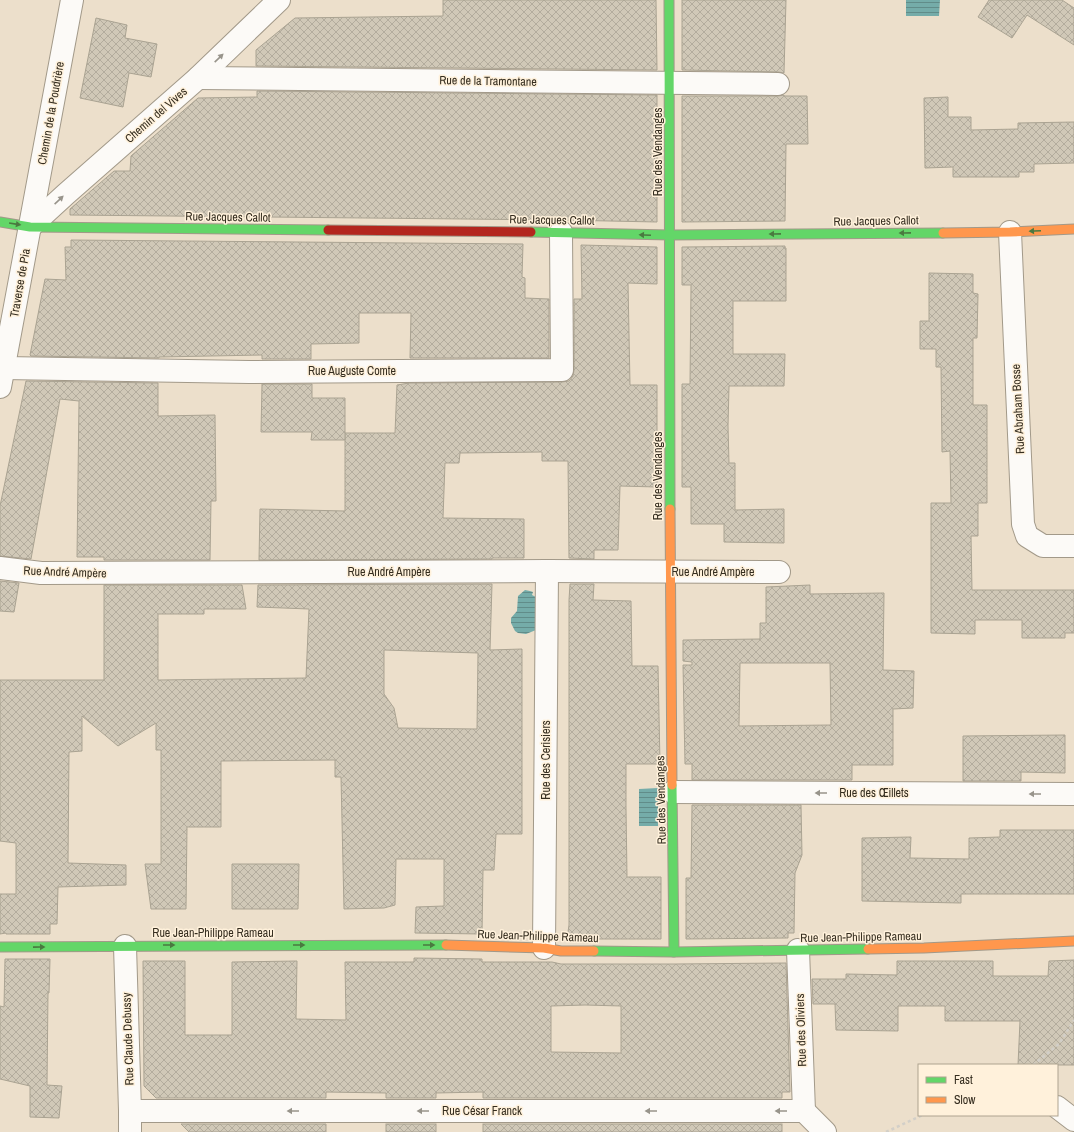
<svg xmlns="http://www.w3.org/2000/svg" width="1074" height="1132" font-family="'Archivo Narrow',sans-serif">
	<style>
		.water { fill: url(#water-rules) }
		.building { fill: url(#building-cross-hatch); stroke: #aaa392; fill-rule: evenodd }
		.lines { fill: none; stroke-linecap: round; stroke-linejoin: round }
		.street-casing { stroke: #a29989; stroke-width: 24 }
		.fast-casing { stroke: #a29989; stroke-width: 11 }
		.slow-casing { stroke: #a29989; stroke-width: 11 }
		.jam-casing { stroke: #a29989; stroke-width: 11 }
		.path { stroke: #d2cfc8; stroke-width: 2.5; stroke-dasharray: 3 3; stroke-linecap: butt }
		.street { stroke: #fcfaf7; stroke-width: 22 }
		.fast { stroke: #63d668; stroke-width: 9 }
		.slow { stroke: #ff974d; stroke-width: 9 }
		.jam { stroke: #b3261e; stroke-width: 9 }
		.oneway { fill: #98948b }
		.oneway2 { fill: #4a7940 }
		.labels { text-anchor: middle; stroke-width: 3; stroke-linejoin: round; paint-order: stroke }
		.street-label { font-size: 12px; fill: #352d1f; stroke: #fff1db }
	</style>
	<defs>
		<pattern id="water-rules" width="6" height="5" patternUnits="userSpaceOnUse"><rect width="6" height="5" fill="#75aca9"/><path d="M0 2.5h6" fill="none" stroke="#618c89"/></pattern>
		<pattern id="building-cross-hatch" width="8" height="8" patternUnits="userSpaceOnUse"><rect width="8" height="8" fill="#d0c8b7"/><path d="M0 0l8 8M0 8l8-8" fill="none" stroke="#b3ac9d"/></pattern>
	</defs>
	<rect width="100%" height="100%" fill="#ecdfcb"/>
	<g class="water">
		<polygon points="906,0 940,0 939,16 906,16"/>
		<polygon points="525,590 530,591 533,592 532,595 536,597 536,630 526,634 518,633 515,631 511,623 511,618 517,611 518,596"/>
		<polygon points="658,788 658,826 639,826 639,789"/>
	</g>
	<g class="building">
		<polygon points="443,0 656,0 657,70 256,66 256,50 295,18 443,16"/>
		<polygon points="682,0 786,0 784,73 778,72 682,70"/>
		<polygon points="989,0 1062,0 1074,8 1074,45 1027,15 1012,38 978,17"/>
		<polygon points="96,18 127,25 125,38 157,44 151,77 129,73 123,107 80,98"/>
		<polygon points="257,91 657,95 657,222 561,220 70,215 70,209 114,171 130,171 131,156 198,98 257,97"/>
		<polygon points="784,95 784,96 807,96 808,144 786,144 785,221 682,222 682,96 778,96"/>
		<polygon points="948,97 948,117 971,117 971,130 1018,129 1018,123 1074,122 1074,163 1034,164 1034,172 1019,172 1019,177 953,177 953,167 925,168 924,98"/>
		<polygon points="71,240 523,244 522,277 525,278 525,298 549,299 549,358 410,358 411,313 359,313 359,343 311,344 311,359 262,359 262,355 159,357 159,358 31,356 30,355 45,279 66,280 65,247 71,247"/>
		<polygon points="581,245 657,247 657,284 628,283 630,385 657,385 657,487 620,486 618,550 594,550 594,559 569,558 568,461 542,461 542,452 460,453 459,463 445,463 443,518 524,519 524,558 492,558 492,559 259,560 260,509 345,511 345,433 395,433 397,385 409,383 562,382 569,381 573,376 574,370 574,299 582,299"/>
		<polygon points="785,246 785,248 786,248 786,301 733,301 733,354 785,354 784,386 729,386 728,426 729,463 735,463 735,510 784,509 784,543 724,542 724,524 691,524 691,487 682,487 682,384 690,384 691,285 682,285 682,247"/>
		<polygon points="929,273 973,274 973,293 978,294 977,338 973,338 973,405 987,405 987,503 978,503 978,536 971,536 972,590 1074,590 1074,633 1065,633 1065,638 1022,638 1022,620 975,620 975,634 931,633 931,503 951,503 950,451 942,452 941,367 936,367 936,349 920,349 920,321 929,321"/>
		<polygon points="26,381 158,383 158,416 215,415 216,501 211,501 210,560 104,560 104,557 77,557 79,401 60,399 31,559 0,556 0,506"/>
		<polygon points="262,384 312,384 312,398 345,398 345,440 311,440 312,432 261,432"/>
		<polygon points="0,581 19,583 14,612 0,611"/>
		<path d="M492,584l-2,66 32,-1v185h-26l-2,36h-11l-1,64 -67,-1 1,-26 28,-1v-47h-48l-1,46 -11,3 -40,1 -3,-132h-6v-17l-114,1v66h-34l-1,82h-35l-6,-45h16v-114h-5v-27l-38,23 -36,-30v35l-13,1 -1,111 58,2v20l-68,2 -1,37h-7v10h-44v-1l-6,1v-40h16v-51l-16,-2v-161h104v-95h138l4,24h-42v5h-46v66l148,-2 3,-69 -52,-2 1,-22zM384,650l94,3 -1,76 -79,-1 -4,-20 -10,-14z"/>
		<polygon points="570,584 594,584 593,600 631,601 632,666 658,666 660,764 626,764 626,808 627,877 661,877 661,939 567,939 569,925 569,600"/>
		<path d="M810,585v9l74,-1 -1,77 31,1 -1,37 -20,1v56h-41v15h-160v-16h-7l-2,-99h9v-3l-9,-1v-21l77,-1v-16h6v-36zM740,663h90l1,62 -92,1z"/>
		<polygon points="1065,735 1065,773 1021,772 1021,781 963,781 963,736"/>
		<polygon points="692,805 801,805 802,855 795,873 794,933 788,933 788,938 686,939 686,878 691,878"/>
		<polygon points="1000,830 1074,830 1074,894 961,894 961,903 862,901 862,838 911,837 910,858 969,859 969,838 1000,837"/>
		<polygon points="232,864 299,864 298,909 232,909"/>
		<path d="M414,958l68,1v3h70l9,2h113l112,-1 4,129h-8v6h-299v-6l-47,1v5h-50v-5l-60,-1v6h-170l-12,-12 -1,-125h42v74h47v-73l65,-1 -1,58 50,1 -1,-58h69zM585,1005l36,1v47l-70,-1v-46z"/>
		<polygon points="5,959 50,959 49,993 48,993 47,1085 62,1086 59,1118 30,1117 30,1086 0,1079 0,1006 4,1007"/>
		<polygon points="1074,960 1074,1065 1018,1065 1020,1021 945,1021 945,1006 898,1006 898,1031 836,1030 835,1004 813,1004 812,979 846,979 846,974 897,975 897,961 993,961 993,976 1048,976 1049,961"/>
		<polygon points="181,1124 326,1124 326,1132 189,1132"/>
		<rect x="386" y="1124" width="50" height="8"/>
		<rect x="483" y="1124" width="299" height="8"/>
	</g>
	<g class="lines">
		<g class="street-casing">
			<g id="street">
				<polyline points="198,78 778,84"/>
				<polyline points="30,227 66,194 198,78 279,0"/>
				<polyline points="1010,232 1023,524 1027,536 1043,546 1074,546"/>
				<polyline points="4,368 249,372 562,370 561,232"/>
				<polyline points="0,387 72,0"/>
				<polyline points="0,568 41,573 547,571 779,572"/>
				<polyline points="673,792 1074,794"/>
				<polyline points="125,946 130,1111 130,1132"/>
				<polyline points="544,948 547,571"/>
				<polyline points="798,950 804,1111"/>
				<polyline points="1057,1107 1074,1120"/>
				<polyline points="130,1111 804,1111 825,1132"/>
			</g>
		</g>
		<g class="fast-casing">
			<g id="fast">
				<polyline points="669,0 670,509"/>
				<polyline points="0,222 30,227 328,230"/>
				<polyline points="531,232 670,235 943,233"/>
				<polyline points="672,785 674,952"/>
				<polyline points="0,947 446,945"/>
				<polyline points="594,951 674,952 868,949"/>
			</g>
		</g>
		<g class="slow-casing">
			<g id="slow">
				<polyline points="943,233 1010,232 1074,229"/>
				<polyline points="670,509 672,785"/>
				<polyline points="446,945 544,948 561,951 594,951"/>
				<polyline points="868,949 924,948 1074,941"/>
			</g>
		</g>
		<g class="jam-casing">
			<polyline id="jam" points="328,230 531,232"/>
		</g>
		<g class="path">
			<polyline points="1033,1065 1059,1044 1074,1020"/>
			<polyline points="886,1132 923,1115"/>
		</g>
		<use href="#street" class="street"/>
		<use href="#fast" class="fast"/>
		<use href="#slow" class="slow"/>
		<use href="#jam" class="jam"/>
	</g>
	<defs><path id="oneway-solid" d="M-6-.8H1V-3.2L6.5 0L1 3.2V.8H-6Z"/></defs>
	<g class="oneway">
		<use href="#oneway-solid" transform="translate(219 58) rotate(-44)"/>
		<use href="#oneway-solid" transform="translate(59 200) rotate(-43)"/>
		<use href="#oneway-solid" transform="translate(821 793) rotate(-180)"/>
		<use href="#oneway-solid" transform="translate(1035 794) rotate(-180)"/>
		<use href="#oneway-solid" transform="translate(293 1111) rotate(180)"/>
		<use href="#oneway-solid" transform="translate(423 1111) rotate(180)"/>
		<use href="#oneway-solid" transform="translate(651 1111) rotate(180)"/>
		<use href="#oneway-solid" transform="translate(781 1111) rotate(180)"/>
	</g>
	<g class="oneway2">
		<use href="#oneway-solid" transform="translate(15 224) rotate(9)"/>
		<use href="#oneway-solid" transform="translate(1035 231) rotate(177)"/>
		<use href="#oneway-solid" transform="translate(905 233) rotate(179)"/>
		<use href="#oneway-solid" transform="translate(775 234) rotate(179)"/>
		<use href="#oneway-solid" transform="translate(645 235) rotate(-178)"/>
		<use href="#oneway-solid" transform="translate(169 945)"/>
		<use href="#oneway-solid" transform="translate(299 945)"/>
		<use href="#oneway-solid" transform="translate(429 945)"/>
		<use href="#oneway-solid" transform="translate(39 947) rotate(-1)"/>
	</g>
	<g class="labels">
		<g class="street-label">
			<text transform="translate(488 81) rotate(1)" y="4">Rue de la Tramontane</text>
			<text transform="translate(51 113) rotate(-80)" y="4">Chemin de la Poudrière</text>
			<text transform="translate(156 115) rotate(-41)" y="4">Chemin del Vives</text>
			<text transform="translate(658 152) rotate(-90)" y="4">Rue des Vendanges</text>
			<text transform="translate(228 217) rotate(1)" y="4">Rue Jacques Callot</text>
			<text transform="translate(552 220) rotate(1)" y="4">Rue Jacques Callot</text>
			<text transform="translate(876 221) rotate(-1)" y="4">Rue Jacques Callot</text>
			<text transform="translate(20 283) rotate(-80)" y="4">Traverse de Pia</text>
			<text x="352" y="375">Rue Auguste Comte</text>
			<text transform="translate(1018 409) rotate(-93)" y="4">Rue Abraham Bosse</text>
			<text transform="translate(658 476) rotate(-90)" y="4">Rue des Vendanges</text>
			<text transform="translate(65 572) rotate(2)" y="4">Rue André Ampère</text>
			<text x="389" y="576">Rue André Ampère</text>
			<text x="713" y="576">Rue André Ampère</text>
			<text transform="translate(546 760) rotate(-90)" y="4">Rue des Cerisiers</text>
			<text x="874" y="797">Rue des Œillets</text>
			<text transform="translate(661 800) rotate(-91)" y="4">Rue des Vendanges</text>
			<text x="213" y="937">Rue Jean-Philippe Rameau</text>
			<text transform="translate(538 936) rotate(2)" y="4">Rue Jean-Philippe Rameau</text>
			<text transform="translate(861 937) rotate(-1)" y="4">Rue Jean-Philippe Rameau</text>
			<text transform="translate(801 1030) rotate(-92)" y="4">Rue des Oliviers</text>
			<text transform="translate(128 1039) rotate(-92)" y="4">Rue Claude Debussy</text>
			<text x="482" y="1115">Rue César Franck</text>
		</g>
	</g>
	<rect x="918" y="1064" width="140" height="52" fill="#fff1db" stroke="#aea390"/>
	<rect x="926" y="1077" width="20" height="6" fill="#63d668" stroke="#aea390"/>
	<text x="954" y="1084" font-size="12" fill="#352d1f">Fast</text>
	<rect x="926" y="1097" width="20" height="6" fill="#ff974d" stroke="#aea390"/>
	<text x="954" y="1104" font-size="12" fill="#352d1f">Slow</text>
</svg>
